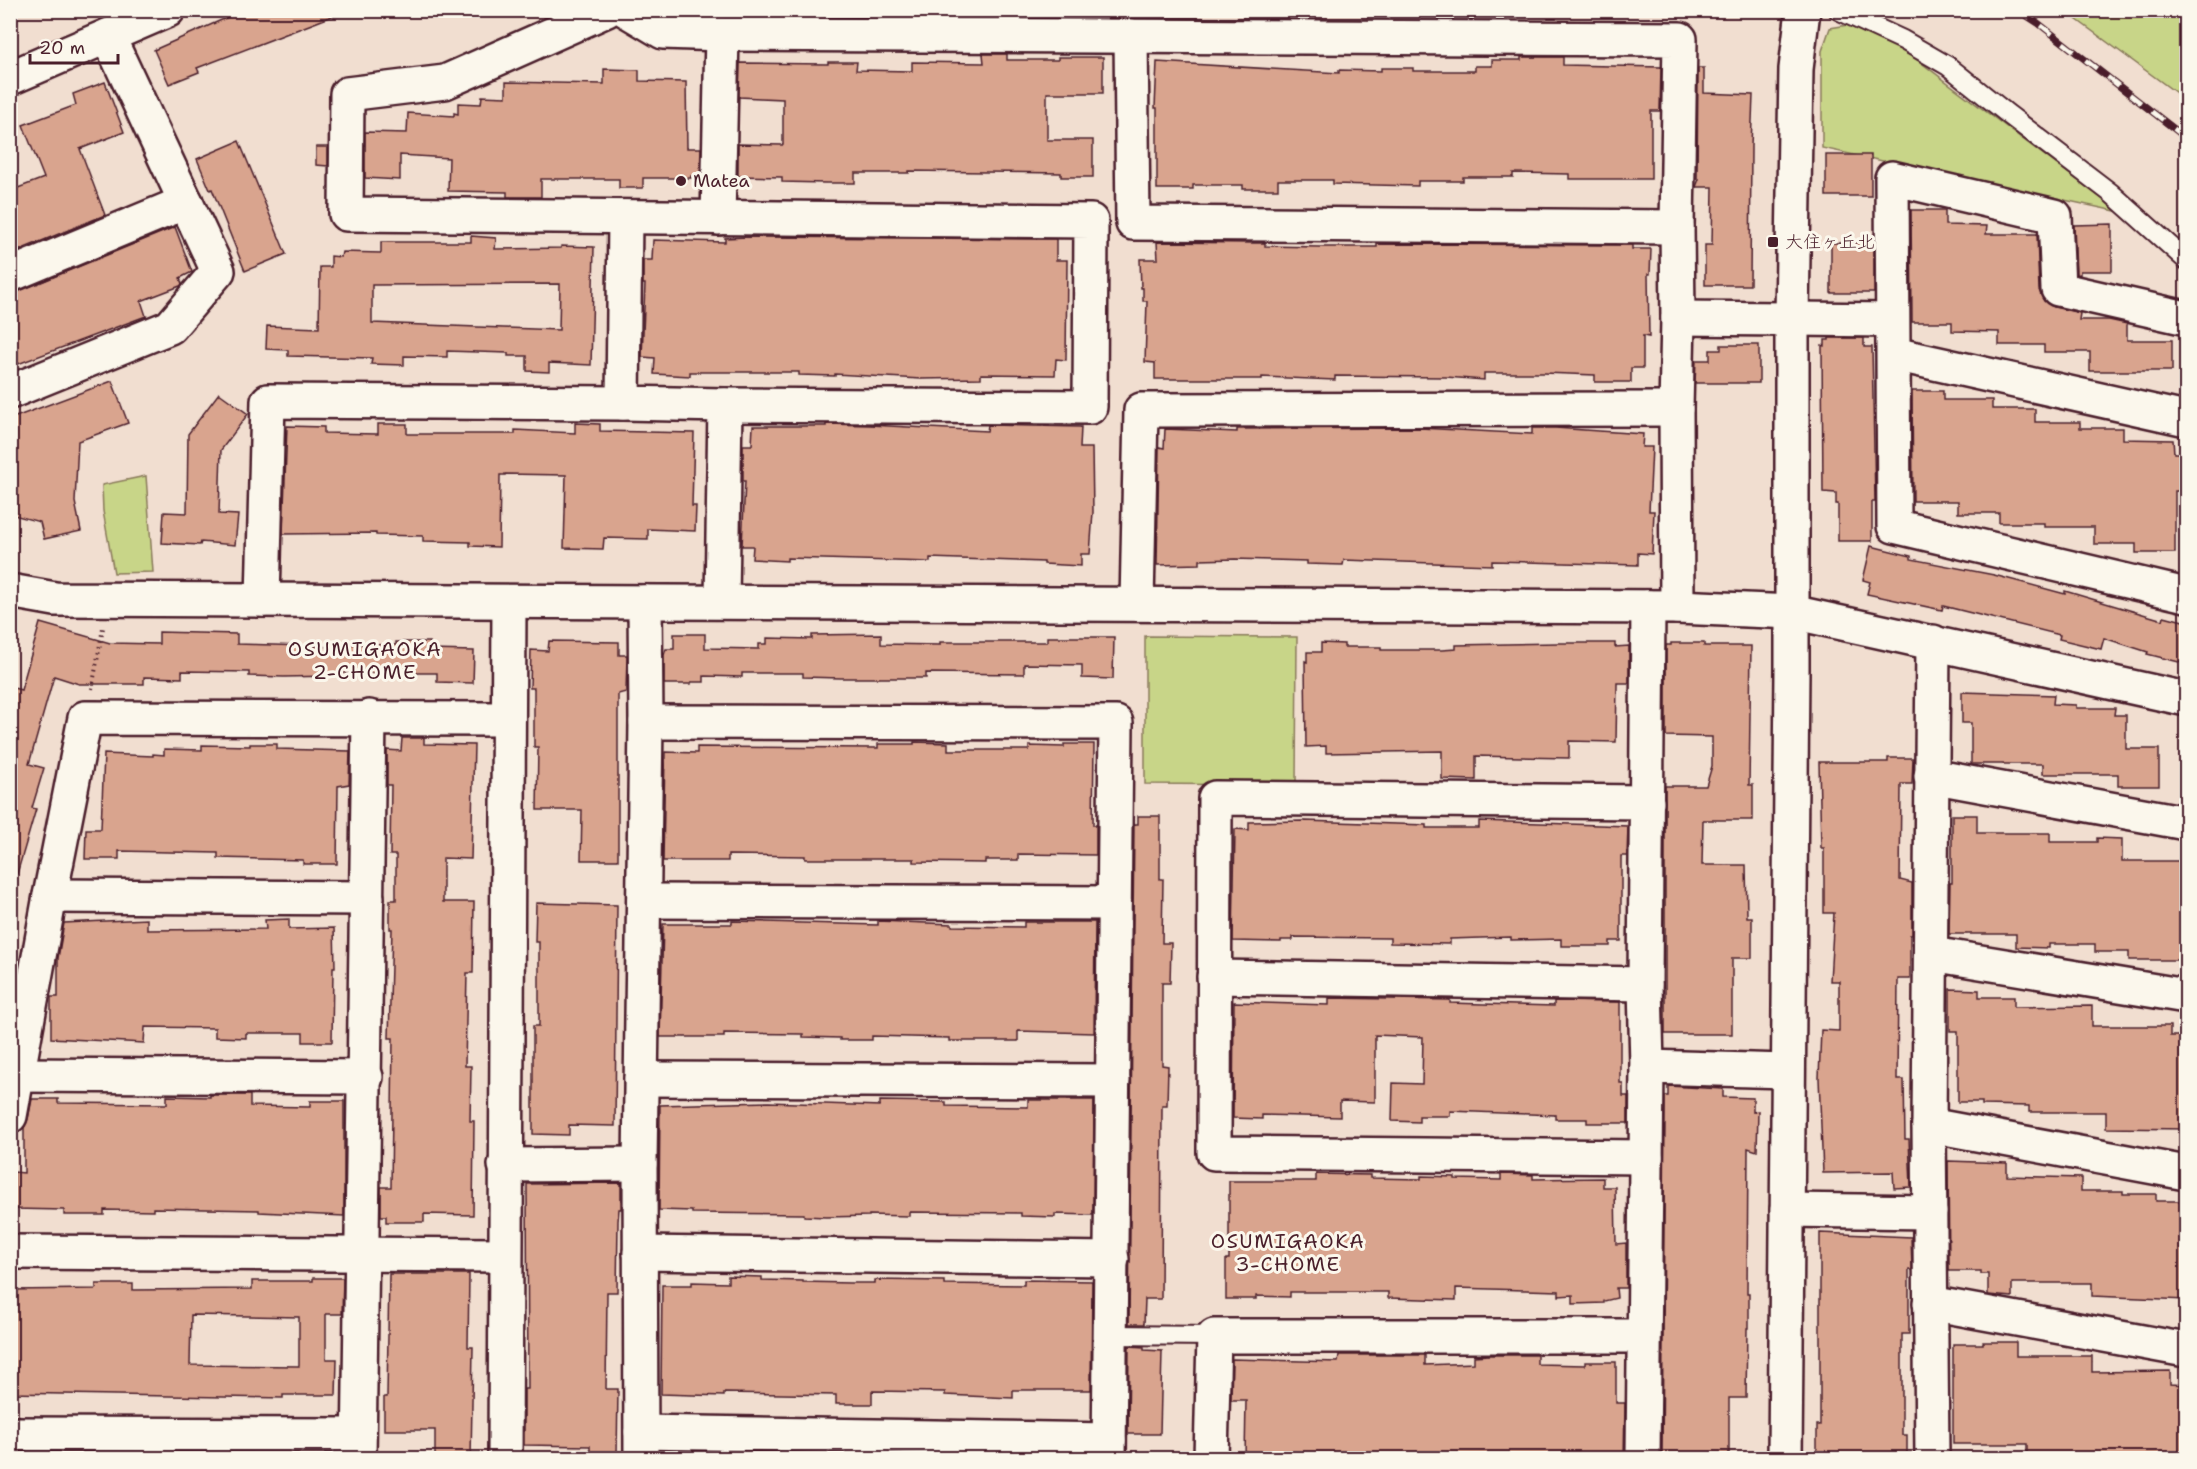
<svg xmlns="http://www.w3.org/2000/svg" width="2197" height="1469" font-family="'Shantell Sans','Klee One',sans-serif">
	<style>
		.green { fill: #c8d588; stroke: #897a5a; stroke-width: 1.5 }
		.building { fill: #d9a48e; stroke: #4a1f2b; stroke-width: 1.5; fill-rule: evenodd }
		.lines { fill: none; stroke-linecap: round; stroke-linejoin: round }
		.lane-casing { stroke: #4a1f2b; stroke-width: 22 }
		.street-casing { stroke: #4a1f2b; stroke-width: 38 }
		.secondary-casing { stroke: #4a1f2b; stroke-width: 38 }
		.path { stroke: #4a1f2b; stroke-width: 4; stroke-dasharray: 1.5 4.5; stroke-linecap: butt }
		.lane { stroke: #fbf7ec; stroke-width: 18 }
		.street { stroke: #fbf7ec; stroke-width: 33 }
		.secondary { stroke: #fbf7ec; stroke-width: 33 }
		.rail-casing { stroke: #4a1f2b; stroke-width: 7 }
		.rail { stroke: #fbf7ec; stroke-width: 4.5; stroke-dasharray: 14; stroke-linecap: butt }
		.poi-dot { fill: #4a1f2b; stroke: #fbf7ec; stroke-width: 2 }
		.labels { text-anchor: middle; stroke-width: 6; stroke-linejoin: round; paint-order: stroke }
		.poi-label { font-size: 18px; fill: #4a1f2b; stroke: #fbf7ec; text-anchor: start }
		.neighbourhood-label { font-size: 20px; letter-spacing: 1.5px; fill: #4a1f2b; stroke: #fbf7ec }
	</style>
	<rect width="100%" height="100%" fill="#f1ded0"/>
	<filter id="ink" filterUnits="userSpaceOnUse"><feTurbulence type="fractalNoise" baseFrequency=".0167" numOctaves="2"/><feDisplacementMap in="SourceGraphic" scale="12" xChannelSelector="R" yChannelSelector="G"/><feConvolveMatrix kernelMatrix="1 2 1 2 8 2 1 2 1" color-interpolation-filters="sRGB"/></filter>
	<g filter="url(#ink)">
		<g class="green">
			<polygon points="2065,11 2186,11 2186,100"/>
			<polygon points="1848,25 1900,47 2120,212 1822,148 1822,51 1830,28"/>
			<polygon points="146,476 153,572 114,573 103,511 102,485"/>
			<polygon points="1145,636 1297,637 1296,785 1145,784"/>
		</g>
		<g class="building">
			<polygon points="244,10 343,12 197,68 199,72 169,84 154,50"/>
			<polygon points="983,54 1007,54 1007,60 1058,60 1058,57 1103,57 1103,93 1047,93 1047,140 1093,140 1093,177 1061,177 1061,173 909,171 909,173 855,173 855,183 826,183 782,182 782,177 738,176 738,144 783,145 783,99 739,97 740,63 828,64 828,62 857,62 856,70 912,71 912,62 984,63"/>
			<polygon points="1521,57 1563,57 1563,65 1661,67 1660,111 1651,111 1651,179 1569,179 1569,174 1513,173 1513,177 1463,177 1463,181 1418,181 1418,186 1333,184 1333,180 1278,180 1278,189 1243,189 1243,185 1193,185 1193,189 1157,189 1157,108 1155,108 1157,62 1339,73 1339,70 1381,71 1381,68 1413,68 1413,71 1475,71 1475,66 1492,66 1492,60 1521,60"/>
			<polygon points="1698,68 1704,68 1704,93 1753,95 1751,146 1750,285 1705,285 1705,245 1712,245 1713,187 1696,187 1699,179 1697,179"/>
			<polygon points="604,69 639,70 639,81 686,82 687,148 701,148 700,176 691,176 691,178 643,178 643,188 619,188 619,179 541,179 541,197 507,197 507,192 448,191 449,158 400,155 400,180 365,178 365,132 407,133 408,113 454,116 454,113 458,114 458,103 481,104 482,96 506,97 506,82 604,84"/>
			<polygon points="105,82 124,132 80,149 105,215 10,254 10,191 44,178 23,125 76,105 73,94"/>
			<polygon points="239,141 286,254 245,271 212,189 210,190 197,159"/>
			<polygon points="316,147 328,147 328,166 316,165"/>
			<rect x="1826" y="155" width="45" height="41"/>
			<polygon points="1911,210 1945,210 1945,225 1987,226 1986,234 2037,234 2039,290 2044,301 2054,307 2080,313 2079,320 2109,320 2127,324 2127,340 2172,340 2172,371 2090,371 2090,352 2044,352 2044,345 1999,345 1999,332 1952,331 1952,322 1912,322"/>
			<polygon points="2112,224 2112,271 2080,271 2080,275 2076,274 2074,225"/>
			<polygon points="175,227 192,272 180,278 182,284 180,286 141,301 146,316 10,367 10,293 17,292"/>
			<path d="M471,236l25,2 -1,11 66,-1v-2l33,1 -3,118 -42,-2v9l-22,-1v-15h-19v-3l-61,-2v6l-43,-1v9l-33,-1 1,-6 -84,-2v-6l-22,-1 1,-23 52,2 1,-61h11v-11l10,1 1,-5 39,1v-11h90zM560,284l-1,46 -187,-7v-38z"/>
			<polygon points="747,237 1056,239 1056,260 1067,260 1066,360 1056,359 1055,375 981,374 981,378 921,379 835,374 835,376 799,375 799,372 690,372 690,376 654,374 655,358 642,357 645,284 643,284 643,260 652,260 653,240 725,242 725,238"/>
			<polygon points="1157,242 1253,243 1265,243 1265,246 1319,247 1377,247 1377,244 1632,245 1632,249 1651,249 1650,274 1648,274 1649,337 1643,336 1643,368 1631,368 1631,382 1595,382 1595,375 1544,373 1484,373 1484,380 1446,377 1335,376 1335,380 1262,377 1262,379 1155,379 1155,363 1145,362 1147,301 1143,301 1143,288 1141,288 1140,259 1158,259"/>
			<rect x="1831" y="243" width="43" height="50"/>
			<polygon points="1829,338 1864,338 1864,347 1872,347 1875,502 1872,502 1872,541 1838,541 1838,504 1836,504 1836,493 1823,492 1822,345 1825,346 1825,340 1829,340"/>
			<polygon points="1721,345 1759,345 1759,383 1695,383 1696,360 1710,360 1710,350 1721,350"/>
			<polygon points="112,381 128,423 78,441 75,502 81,531 44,539 40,522 10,514 10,483 17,456 10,438 10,419"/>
			<polygon points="1912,391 1943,391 1943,400 1992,400 1992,409 2035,409 2035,422 2080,422 2080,428 2123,428 2123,439 2173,440 2174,453 2187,453 2187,491 2175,491 2175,553 2136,553 2136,544 2094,544 2094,527 2044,527 2044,523 1999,523 1999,513 1958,513 1958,501 1913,501"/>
			<polygon points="219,393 248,414 221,450 219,514 238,515 235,545 201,542 200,545 162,543 164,512 187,513 188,434"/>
			<polygon points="575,423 600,424 600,431 694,433 692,506 696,506 695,531 648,529 648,539 604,538 603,549 564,548 566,475 505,474 505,475 500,475 499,547 470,546 470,542 423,541 423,536 376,535 376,533 283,534 287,426 324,427 324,433 378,434 378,424 407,424 407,434 515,434 515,430 575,433"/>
			<polygon points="826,424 869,425 987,431 988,425 1081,427 1080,448 1092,448 1093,512 1090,554 1081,554 1081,566 1044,564 1044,562 930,558 930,562 787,558 787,561 752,559 753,546 742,546 745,481 743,481 743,445 752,445 753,426 826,426"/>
			<polygon points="1420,428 1532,434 1532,428 1555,428 1643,434 1642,447 1652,447 1649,511 1654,511 1652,554 1638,553 1638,565 1492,561 1492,565 1344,560 1343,565 1307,564 1307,561 1235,559 1200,560 1200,564 1157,565 1159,447 1164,448 1165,429 1237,432 1237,429"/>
			<polygon points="1871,546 1911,556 1911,559 1994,575 2065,594 2065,591 2163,620 2164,616 2187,622 2187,664 2147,654 2148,652 2104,638 2101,649 2059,639 2060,635 1943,606 1942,610 1867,594 1870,582 1863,580"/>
			<polygon points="40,623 110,643 159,644 159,632 237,634 237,644 341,647 341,644 396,645 396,642 430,642 430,650 474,651 473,683 437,682 437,673 331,673 331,676 284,677 249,676 249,672 182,671 182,678 144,677 144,684 79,684 54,676 29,764 44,768 32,808 36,809 17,874 10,873 10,687 21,690"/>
			<polygon points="674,634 705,634 705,648 759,649 759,644 767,644 767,638 812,639 812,635 881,634 881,644 940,645 940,642 1047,642 1047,637 1114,637 1113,679 1082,678 1082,665 1024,664 1024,674 926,673 926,678 841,678 803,677 803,673 742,673 742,677 704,676 704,682 691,682 691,684 664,684 664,655 666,649 674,649"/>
			<polygon points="549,641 619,642 619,655 627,655 626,692 618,694 618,860 581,860 582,810 537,810 538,747 534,747 534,688 530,688 531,650 548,651"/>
			<polygon points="1321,643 1344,644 1344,647 1381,647 1381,650 1442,650 1456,649 1456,645 1558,643 1615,643 1615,647 1629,646 1629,683 1617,683 1616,742 1569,741 1569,758 1476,756 1476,780 1442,779 1442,751 1326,753 1326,746 1306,747 1305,661 1307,662 1307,652 1321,652"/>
			<polygon points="1671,643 1704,643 1704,646 1751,646 1749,785 1753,785 1753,820 1703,820 1702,865 1746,865 1747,917 1752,917 1752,958 1732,958 1732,1034 1665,1034 1665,786 1706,786 1712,766 1712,737 1666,736 1666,645 1671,645"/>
			<polygon points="1962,692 2054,695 2053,704 2076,705 2076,708 2115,708 2114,715 2126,715 2126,749 2159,749 2159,786 2118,786 2118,774 2043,774 2043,764 1971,764 1971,723 1962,723"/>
			<polygon points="402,738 424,738 424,744 474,745 471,859 443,858 443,902 474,902 473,973 467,973 465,1066 471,1066 470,1121 474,1121 473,1215 424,1214 424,1222 386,1222 386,1216 381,1216 381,1187 391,1187 393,1038 389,1038 392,929 390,929 390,900 396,900 396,855 390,855 391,785 387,785 387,750 401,751"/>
			<polygon points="914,742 948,743 948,750 1029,750 1029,746 1064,747 1064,744 1094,744 1093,825 1096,825 1096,855 1018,854 1018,860 985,860 985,863 914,862 914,859 805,859 805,856 728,855 728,861 663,861 665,752 697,753 697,747 878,748 878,744 914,744"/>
			<polygon points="250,744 277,744 277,749 350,751 349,784 338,786 337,864 303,864 303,860 218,858 218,853 119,851 119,859 85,859 86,829 101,829 104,754 153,756 153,754 164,755 164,749 202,750 202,745 250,746"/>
			<polygon points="1888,758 1913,758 1912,784 1901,784 1900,880 1912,883 1912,935 1910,935 1910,979 1898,979 1897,1080 1904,1080 1905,1139 1909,1139 1911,1187 1894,1188 1893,1172 1823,1173 1819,1078 1821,1030 1839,1031 1839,981 1830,981 1834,913 1824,913 1824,848 1821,848 1819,762 1888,762"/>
			<polygon points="1952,815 1977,815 1977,833 2050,833 2050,842 2097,842 2097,838 2122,839 2122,861 2187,861 2187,960 2129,960 2129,952 2095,952 2095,944 2049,944 2049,948 2016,947 2016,934 1949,934 1950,883 1952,883"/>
			<polygon points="1138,816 1160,816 1160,879 1163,879 1162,943 1171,943 1170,983 1162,983 1162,1065 1168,1066 1167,1105 1162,1105 1161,1299 1145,1299 1144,1324 1129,1324 1134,824 1138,824"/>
			<polygon points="1304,821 1426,825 1426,828 1479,828 1479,821 1628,826 1627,856 1621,856 1621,941 1610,941 1610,946 1561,946 1561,939 1511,940 1511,937 1450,939 1450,944 1390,943 1390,938 1293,937 1293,940 1281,940 1281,942 1233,941 1235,829 1249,830 1249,822"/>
			<polygon points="536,903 617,905 615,1126 569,1125 569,1135 533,1134 533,1026 539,1026 539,942 535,942"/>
			<polygon points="147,919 147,930 266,929 265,920 289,919 289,929 334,928 335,967 333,967 332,1042 303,1042 303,1033 246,1033 246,1038 215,1037 215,1028 145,1027 144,1043 51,1038 51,997 58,997 58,958 64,923"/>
			<polygon points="732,921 878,925 878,921 952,924 952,926 1024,927 1024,922 1095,922 1094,1033 1018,1031 1018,1041 949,1041 949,1038 872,1036 872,1040 840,1040 840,1038 803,1037 803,1034 724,1033 724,1037 660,1037 663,924 732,924"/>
			<polygon points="1950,989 1979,990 1979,997 2014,997 2014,1007 2092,1006 2092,1026 2170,1026 2170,1036 2187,1036 2187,1129 2106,1128 2106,1112 2029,1112 2029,1106 1982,1105 1982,1102 1958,1102 1958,1031 1950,1031"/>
			<polygon points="1329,998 1450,1000 1450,1003 1554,1006 1554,1001 1620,1002 1620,1083 1623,1083 1623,1096 1628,1096 1628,1123 1587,1123 1587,1119 1555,1119 1555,1115 1450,1111 1450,1116 1419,1116 1419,1122 1392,1121 1393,1083 1422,1084 1423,1037 1375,1035 1375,1102 1340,1101 1340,1117 1262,1115 1262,1119 1233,1118 1234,1002 1329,1005"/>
			<polygon points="1668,1086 1723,1089 1723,1097 1753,1098 1753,1112 1758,1111 1757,1151 1748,1148 1747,1293 1749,1293 1749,1328 1747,1328 1746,1398 1729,1398 1729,1458 1662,1458 1665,1096 1668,1096"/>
			<polygon points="210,1095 250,1095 250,1106 310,1107 310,1101 344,1101 344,1216 259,1212 259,1210 153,1208 153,1211 104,1210 104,1215 64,1215 64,1210 14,1209 14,1172 24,1173 24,1128 28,1119 32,1099 58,1099 58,1103 167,1104 167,1096 210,1097"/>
			<polygon points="1028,1100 1094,1100 1093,1215 1055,1214 1055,1217 1021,1216 1021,1213 909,1212 909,1216 869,1215 869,1216 826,1217 804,1216 804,1214 692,1213 692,1211 659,1210 660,1105 768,1102 880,1106 880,1101 946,1102 946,1106 1028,1107"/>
			<polygon points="1948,1161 2007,1163 2007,1176 2081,1178 2081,1191 2123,1191 2123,1194 2156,1194 2156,1201 2187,1201 2187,1300 2092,1296 2092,1283 2012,1283 2012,1297 1988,1295 1988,1274 1981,1274 1981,1271 1949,1271"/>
			<polygon points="1316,1174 1370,1175 1370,1178 1421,1179 1421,1176 1455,1177 1455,1179 1501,1180 1501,1174 1533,1175 1533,1179 1603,1178 1603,1187 1615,1187 1616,1244 1626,1243 1626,1288 1616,1288 1617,1298 1604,1301 1604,1303 1573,1304 1573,1295 1559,1296 1559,1291 1456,1288 1456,1300 1388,1298 1388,1292 1290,1292 1290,1297 1256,1296 1256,1299 1226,1299 1226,1259 1229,1259 1229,1181 1316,1181"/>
			<polygon points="621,1183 621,1209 619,1209 618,1221 617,1292 607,1292 606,1389 618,1389 617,1455 590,1455 590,1446 524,1445 524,1389 528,1389 527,1184"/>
			<polygon points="1820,1233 1911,1237 1912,1270 1909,1270 1909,1334 1902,1334 1902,1435 1907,1435 1907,1458 1817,1458 1817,1425 1820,1425"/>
			<polygon points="389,1274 469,1274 468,1347 473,1347 471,1458 435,1458 435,1430 384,1430 384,1397 387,1397"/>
			<polygon points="728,1276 762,1277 762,1280 803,1281 803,1282 850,1283 875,1283 875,1280 944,1281 944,1284 1024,1285 1024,1280 1092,1281 1091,1390 1013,1390 1013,1398 945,1395 945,1392 872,1391 872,1404 836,1404 836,1395 724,1393 724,1396 661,1394 662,1285 692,1285 692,1282 728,1283"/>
			<path d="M313,1278h30l-1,36h-16v45h11l-1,36h-53v3l-273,-5v-103l86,-1v-5h37v6l119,-1v-8h61zM191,1315l108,2v49l-109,-1z"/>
			<polygon points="1983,1342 2016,1342 2016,1356 2092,1356 2092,1372 2170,1371 2170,1384 2187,1385 2187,1458 2027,1458 2027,1444 1953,1444 1953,1344 1983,1344"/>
			<polygon points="1129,1346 1144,1347 1144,1350 1162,1351 1160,1434 1128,1434"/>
			<polygon points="1339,1355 1425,1355 1425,1365 1474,1363 1474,1356 1489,1355 1537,1355 1537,1364 1585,1365 1585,1362 1616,1362 1616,1403 1625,1403 1624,1458 1245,1458 1246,1400 1231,1400 1232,1359 1338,1362"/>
		</g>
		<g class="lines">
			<g class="lane-casing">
				<g id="lane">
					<polyline points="1838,10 1903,40 1948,66 2009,115 2111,193 2186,260"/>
					<polyline points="1111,1335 1214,1336"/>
				</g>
			</g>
			<g class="street-casing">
				<g id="street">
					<polyline points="607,10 445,82 347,94 346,214 1091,221 1090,407 725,405"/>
					<polyline points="626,10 663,32 722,34 1680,39 1677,227 1678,318 1676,409 1677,607"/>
					<polyline points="1131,36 1133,223 1677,227"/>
					<polyline points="10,78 168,10"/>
					<polyline points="625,217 623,403 725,405 722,601"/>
					<polyline points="718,218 722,34"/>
					<polyline points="10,275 186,202"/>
					<polyline points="1678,318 1892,320"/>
					<polyline points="2186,318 2058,289 2055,216 1892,178 1894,526 2186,595"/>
					<polyline points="1894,354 2186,419"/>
					<polyline points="10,392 170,327 218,271 108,36"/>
					<polyline points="263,600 268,401 623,403"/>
					<polyline points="1137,604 1141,410 1676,409"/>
					<polyline points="646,722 1116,723 1109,1458"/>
					<polyline points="1931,776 2186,823"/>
					<polyline points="50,896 367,898"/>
					<polyline points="644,901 1114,903"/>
					<polyline points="1932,954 2186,996"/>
					<polyline points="1214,977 1645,984"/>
					<polyline points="1647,1067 1787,1071"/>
					<polyline points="17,1075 366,1077"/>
					<polyline points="641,1079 1113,1081"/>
					<polyline points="10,1116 50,896 85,718 508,719"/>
					<polyline points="1929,1125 2186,1173"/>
					<polyline points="1646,1157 1214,1153 1215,798 1647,802"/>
					<polyline points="505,1165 640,1164"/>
					<polyline points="1787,1210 1930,1212"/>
					<polyline points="10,1252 505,1255"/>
					<polyline points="640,1253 1112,1259"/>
					<polyline points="1930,1303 2186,1350"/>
					<polyline points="641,1432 1109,1440"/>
					<polyline points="10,1434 359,1435"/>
					<polyline points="359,1458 369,717"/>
					<polyline points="641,1458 640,1164 646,722 645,602"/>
					<polyline points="1211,1458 1214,1336 1643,1336"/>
					<polyline points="1643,1458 1647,1067 1645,984 1648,607"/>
					<polyline points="1932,1458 1929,1125 1933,642"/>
				</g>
			</g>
			<g class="secondary-casing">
				<g id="secondary">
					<polyline points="10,591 55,599 1677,607 1792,612 2186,699"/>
					<polyline points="505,1458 509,602"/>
					<polyline points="1785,1458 1792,669 1792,317 1796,69 1803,10"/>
				</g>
			</g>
			<polyline class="path" points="92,689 103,628"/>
			<use href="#lane" class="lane"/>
			<use href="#street" class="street"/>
			<use href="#secondary" class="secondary"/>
			<g class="rail-casing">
				<polyline id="rail" points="2018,10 2038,23 2186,138"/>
			</g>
			<use href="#rail" class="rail"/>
		</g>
	</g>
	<g class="poi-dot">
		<circle cx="681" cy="181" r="6"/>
		<rect x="1767" y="236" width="12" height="12" rx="3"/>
	</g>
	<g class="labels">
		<g class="poi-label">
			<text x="693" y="187">Matea</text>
			<text x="1785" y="248">大住ヶ丘北</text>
		</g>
		<g class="neighbourhood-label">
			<text x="365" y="656">OSUMIGAOKA<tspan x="365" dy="23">2-CHOME</tspan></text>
			<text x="1288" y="1248">OSUMIGAOKA<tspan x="1288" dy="23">3-CHOME</tspan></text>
		</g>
	</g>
	<rect width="2197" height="1469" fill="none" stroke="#fbf7ec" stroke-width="36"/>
	<rect x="18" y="18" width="2161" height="1433" fill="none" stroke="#4a1f2b" stroke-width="2" filter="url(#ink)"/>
	<path d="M30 54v9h88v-9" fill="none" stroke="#4a1f2b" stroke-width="3"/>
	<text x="39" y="54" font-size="18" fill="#4a1f2b" stroke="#fbf7ec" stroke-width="4.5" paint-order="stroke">20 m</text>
</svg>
